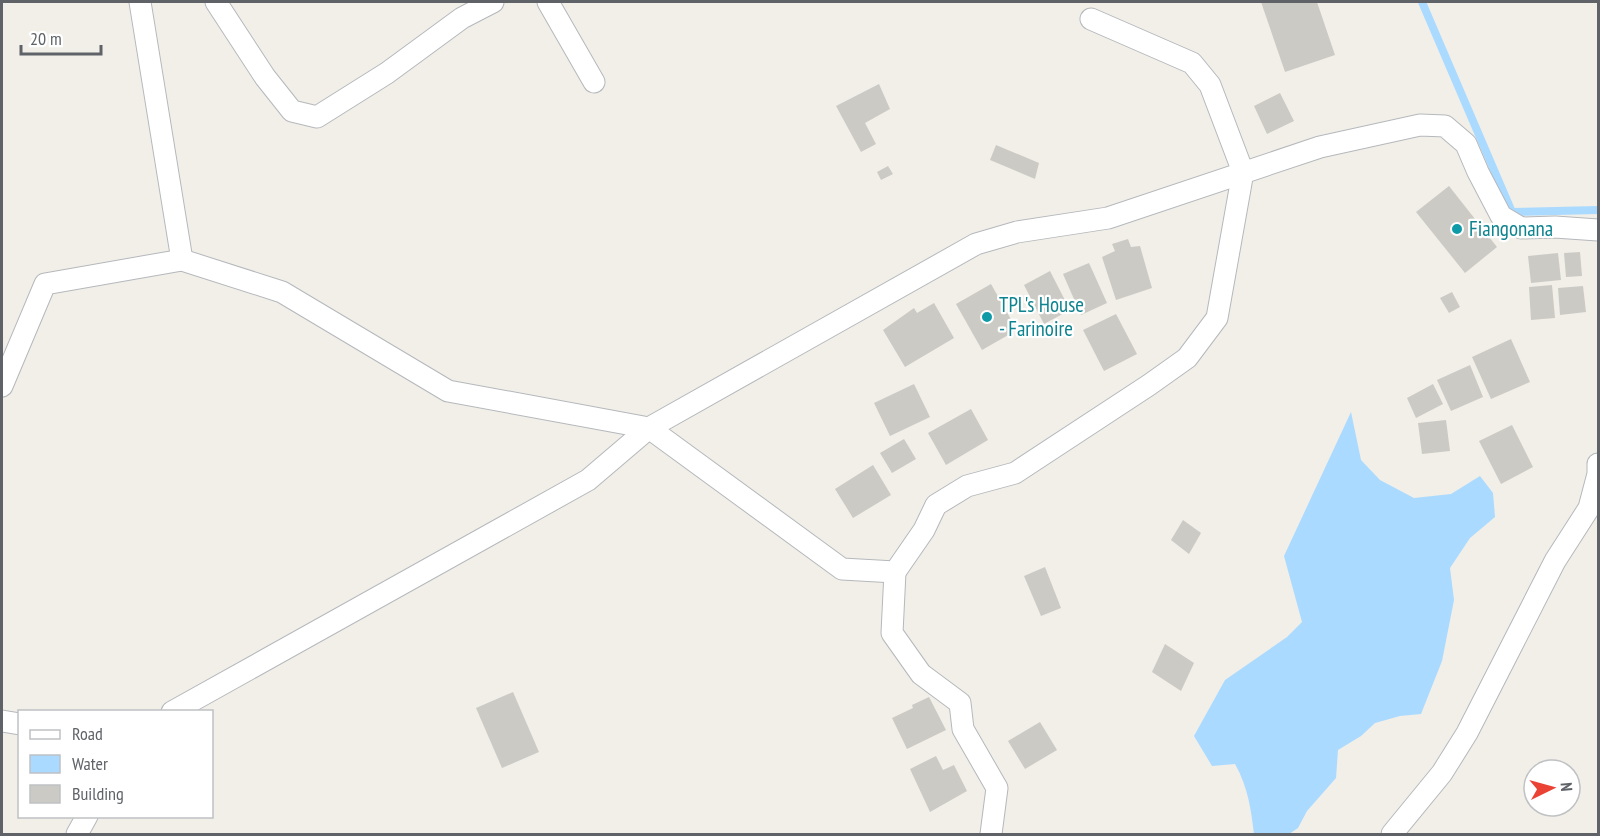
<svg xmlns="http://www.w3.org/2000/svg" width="1600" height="836" font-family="'PT Sans Narrow',sans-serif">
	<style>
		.water { fill: #aadaff }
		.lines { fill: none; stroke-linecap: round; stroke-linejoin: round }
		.stream { stroke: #aadaff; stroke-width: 8 }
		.building { fill: #cccac5 }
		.street-casing { stroke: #b5b8bc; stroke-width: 23 }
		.street { stroke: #fff; stroke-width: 21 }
		.culture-dot { fill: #0f9aa8; stroke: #fff; stroke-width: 2 }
		.labels { text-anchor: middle; stroke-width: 4.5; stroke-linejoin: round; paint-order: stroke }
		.culture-label { font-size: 21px; fill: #0d838f; stroke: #fff; text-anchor: start }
	</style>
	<rect width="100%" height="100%" fill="#f1efe8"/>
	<path class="water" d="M1351,412l10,48 19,20 34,18 37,-4 29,-18 13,17 2,24 -25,21 -20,30 4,32 -12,61 -21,53 -21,2 -25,7 -14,13 -23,14 -2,28 -29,33 -9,17 -9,6h-35c-3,-25 -6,-47 -19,-70l-23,2 -18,-30 31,-56 62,-43 15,-15 -18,-66z"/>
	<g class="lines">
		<polyline class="stream" points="1422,2 1512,212 1598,210"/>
	</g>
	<g class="building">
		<polygon points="1261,2 1317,2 1335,55 1285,72"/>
		<polygon points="879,84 890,109 865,123 876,144 861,152 836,106"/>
		<polygon points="1280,93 1294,121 1267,134 1254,106"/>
		<polygon points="996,145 1039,163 1035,179 990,160"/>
		<polygon points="888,166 893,174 881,180 877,172"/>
		<polygon points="1449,186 1497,247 1465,273 1416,212"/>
		<polygon points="1128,239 1131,247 1140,246 1152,288 1116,300 1102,257 1115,251 1112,244"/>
		<polygon points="1580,252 1582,276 1566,277 1564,253"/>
		<polygon points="1558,253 1561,280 1531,283 1528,256"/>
		<polygon points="1089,263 1107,303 1081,315 1063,274"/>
		<polygon points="1050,271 1070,310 1044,324 1024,285"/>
		<polygon points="991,284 1017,330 982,350 956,304"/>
		<polygon points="1552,285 1555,318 1531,320 1529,287"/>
		<polygon points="1583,286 1586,312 1560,315 1558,288"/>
		<polygon points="1452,292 1460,307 1449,313 1440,298"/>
		<polygon points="934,303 954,338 905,367 883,330 914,308 917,313"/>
		<polygon points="1116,314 1137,354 1104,371 1083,330"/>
		<polygon points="1511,339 1530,382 1491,399 1472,357"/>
		<polygon points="1470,365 1483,397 1451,411 1437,380"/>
		<polygon points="914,384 930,417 890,436 874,403"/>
		<polygon points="1433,384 1443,404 1416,418 1407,398"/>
		<polygon points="971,409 988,440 946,465 928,433"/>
		<polygon points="1446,420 1450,451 1422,454 1418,423"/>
		<polygon points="1512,425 1533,467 1501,484 1479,441"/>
		<polygon points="904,439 916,459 892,473 880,453"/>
		<polygon points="873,465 891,495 853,518 835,489"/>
		<polygon points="1183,520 1201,533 1189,554 1171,540"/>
		<polygon points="1045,567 1061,608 1041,616 1024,576"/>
		<polygon points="1165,644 1194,663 1181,691 1152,672"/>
		<polygon points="513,692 539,752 502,768 476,708"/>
		<polygon points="929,697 946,730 907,749 892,718 913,708 912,705"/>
		<polygon points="1040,722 1057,750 1025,769 1008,741"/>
		<polygon points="936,756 943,770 954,765 967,791 930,812 910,769"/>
	</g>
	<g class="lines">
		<g class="street-casing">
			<g id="street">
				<polyline points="140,2 182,260"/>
				<polyline points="216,2 265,77 292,111 317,117 387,73 462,18 493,2"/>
				<polyline points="548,2 594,82"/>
				<polyline points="2,386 45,284 182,260 282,292 448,391 649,428 842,569 895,572 924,530 936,505 967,486 1015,473 1149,385 1187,358 1217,318 1243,172 1210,85 1192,63 1091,19"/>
				<polyline points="895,572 892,633 921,674 960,703 963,729 997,788 991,834"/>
				<polyline points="172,712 588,480 649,428 976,244 1017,232 1108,218 1320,147 1420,125 1445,126 1466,144 1478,172 1501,216 1521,228 1555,227 1598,230"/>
				<polyline points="2,721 20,724"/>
				<polyline points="77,834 87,816"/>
				<polyline points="1392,834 1442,773 1467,733 1555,561 1589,508 1598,474 1598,464"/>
			</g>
		</g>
		<use href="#street" class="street"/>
	</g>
	<g class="culture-dot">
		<circle cx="1457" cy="229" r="6"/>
		<circle cx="987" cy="317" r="6"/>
	</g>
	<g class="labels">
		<g class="culture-label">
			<text x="1469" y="236">Fiangonana</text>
			<text x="999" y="312">TPL's House<tspan x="999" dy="24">- Farinoire</tspan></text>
		</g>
	</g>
	<rect width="1600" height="836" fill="none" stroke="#5f6368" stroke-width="6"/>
	<rect x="18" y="710" width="195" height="108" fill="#ffffff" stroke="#bfc1c3" stroke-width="1.5"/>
	<rect x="30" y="730" width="30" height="9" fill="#ffffff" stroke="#bfc1c3" stroke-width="1.5"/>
	<text x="72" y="740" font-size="18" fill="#5f6368">Road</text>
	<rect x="30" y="755" width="30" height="18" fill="#aadaff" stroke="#bfc1c3" stroke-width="1.5"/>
	<text x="72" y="770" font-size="18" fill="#5f6368">Water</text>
	<rect x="30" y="785" width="30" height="18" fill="#cccac5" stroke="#bfc1c3" stroke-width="1.5"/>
	<text x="72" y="800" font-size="18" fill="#5f6368">Building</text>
	<g transform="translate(1552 788) rotate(85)"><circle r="28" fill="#ffffff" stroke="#bfc1c3" stroke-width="1.5"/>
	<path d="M0-4.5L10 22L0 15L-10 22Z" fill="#ea4335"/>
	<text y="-9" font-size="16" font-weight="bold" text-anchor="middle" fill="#5f6368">N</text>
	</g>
	<path d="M21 45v9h80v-9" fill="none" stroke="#5f6368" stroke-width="3"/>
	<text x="30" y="45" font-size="18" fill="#5f6368" stroke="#ffffff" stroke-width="4.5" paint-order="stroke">20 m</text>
</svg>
